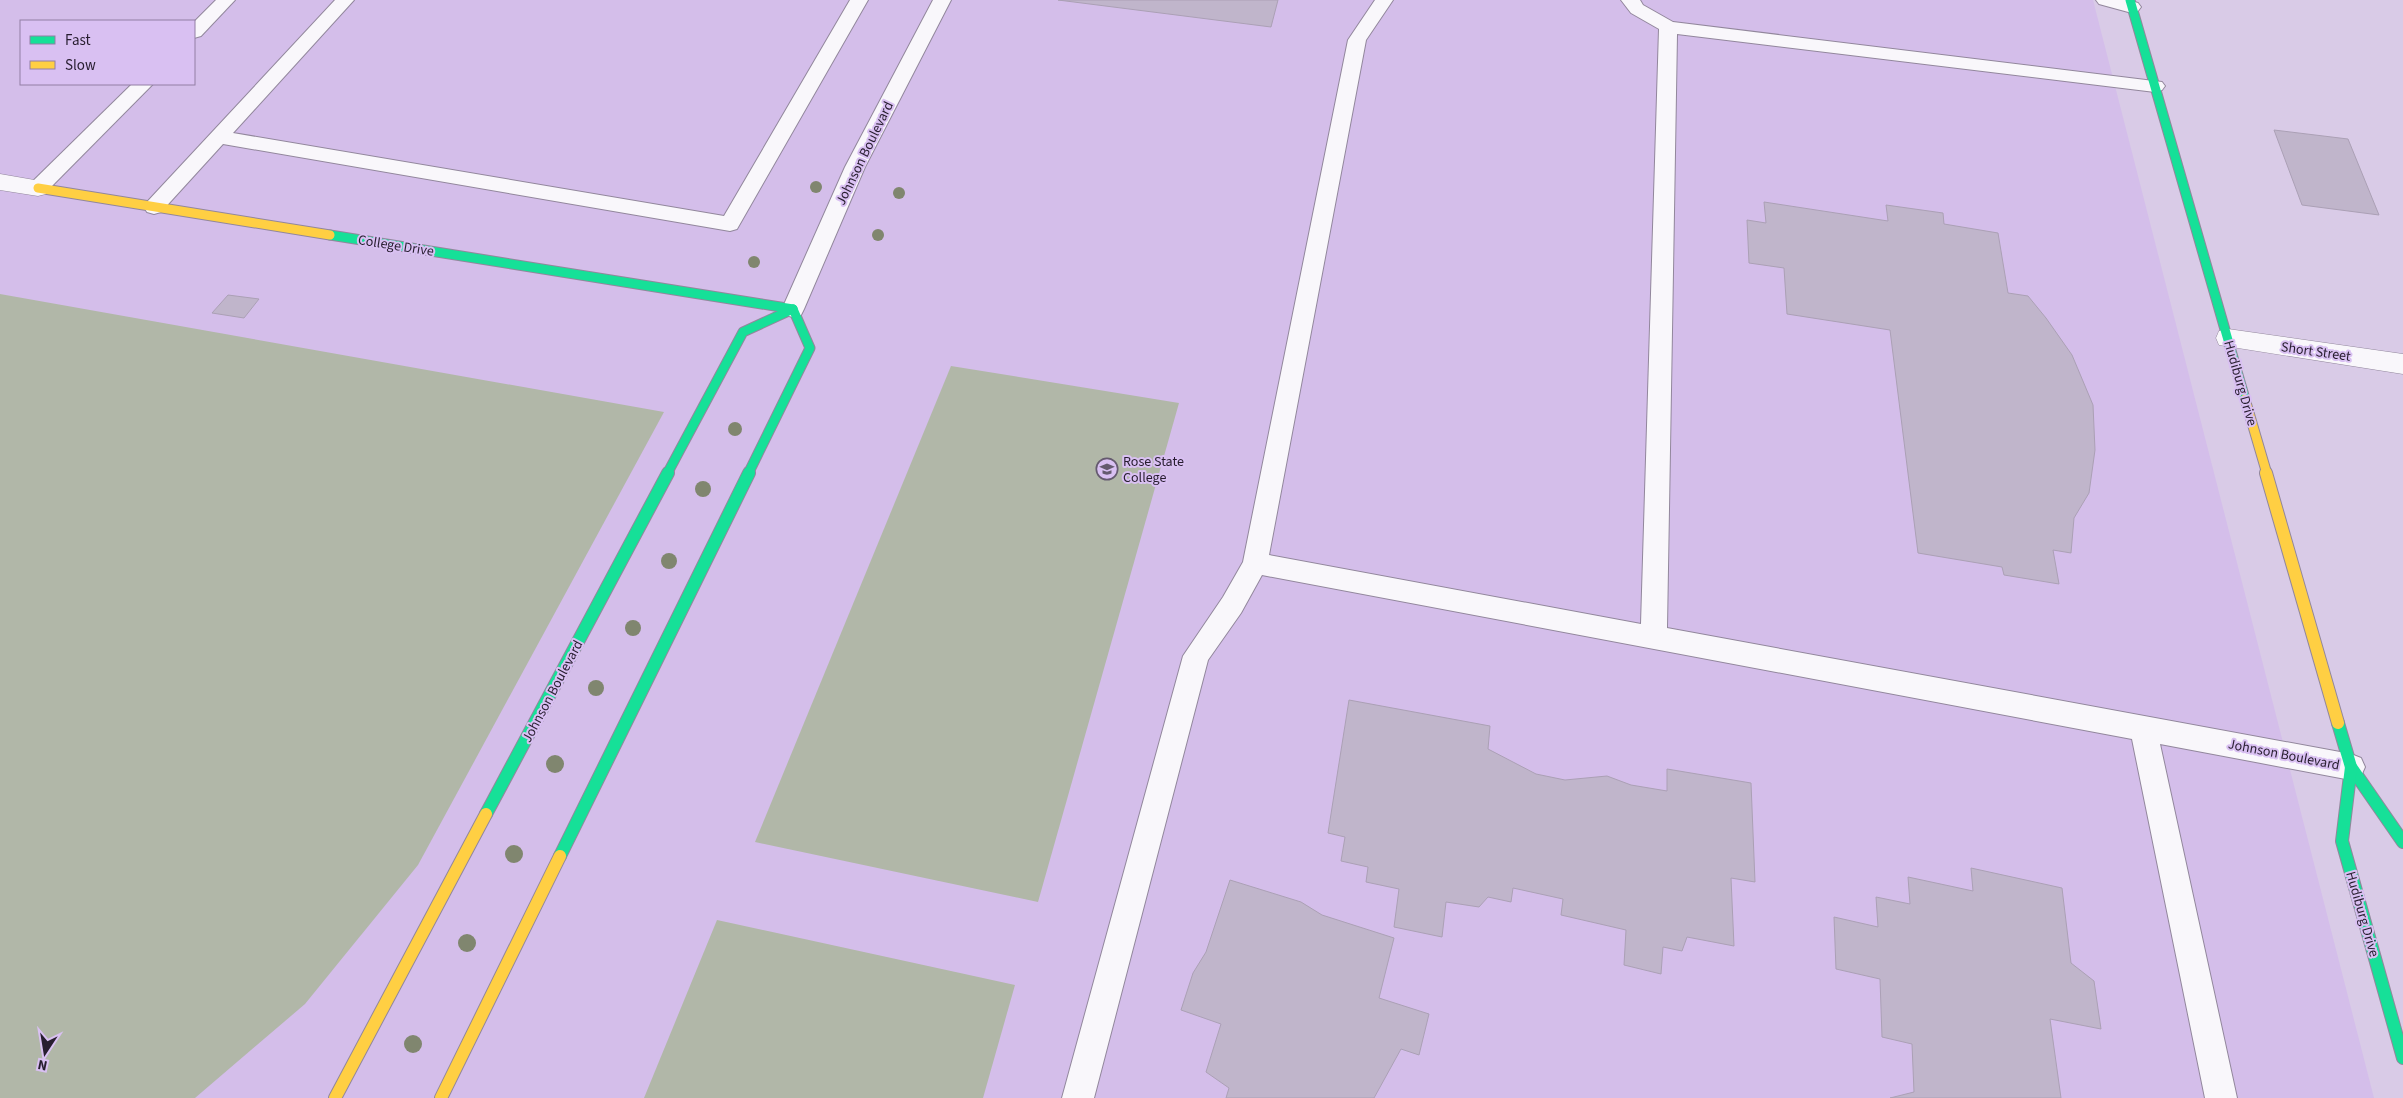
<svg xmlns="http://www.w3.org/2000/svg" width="2403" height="1098" font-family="'Source Sans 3',sans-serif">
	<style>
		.built { fill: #d4beea; fill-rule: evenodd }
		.green { fill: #b1b7a8 }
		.building { fill: #c0b5cb; stroke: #aba0b5 }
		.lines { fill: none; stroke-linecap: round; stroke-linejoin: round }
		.lane-casing { stroke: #92879c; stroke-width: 2 }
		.street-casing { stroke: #92879c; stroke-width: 1 }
		.fast-far1-casing { stroke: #92879c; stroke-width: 11 }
		.fast-casing { stroke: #92879c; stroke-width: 14 }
		.slow-far1-casing { stroke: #92879c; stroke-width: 11 }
		.slow-casing { stroke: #92879c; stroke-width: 14 }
		.lane { fill: #f9f7fb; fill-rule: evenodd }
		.street { fill: #f9f7fb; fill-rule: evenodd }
		.fast-far1 { stroke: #16e098; stroke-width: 9 }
		.fast { stroke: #16e098; stroke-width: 12 }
		.slow-far1 { stroke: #ffcf43; stroke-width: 9 }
		.slow { stroke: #ffcf43; stroke-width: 12 }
		.tree { fill: #80866f }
		.labels { text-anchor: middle; stroke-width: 4; stroke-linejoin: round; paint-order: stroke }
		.street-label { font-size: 14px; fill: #271d2f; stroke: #d9c0f2 }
		.poi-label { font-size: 14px; fill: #271d2f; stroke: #d9c0f2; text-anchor: start }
	</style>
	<rect width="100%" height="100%" fill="#d9cbe7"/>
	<path class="built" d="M0,0h2093l281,1098h-2374zM21,21h173v63h-173z"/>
	<g class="green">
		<polygon points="0,294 664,412 418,865 305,1004 195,1098 0,1098"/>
		<polygon points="951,366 1179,403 1038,902 755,842"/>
		<polygon points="717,920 1015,985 983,1098 644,1098"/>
	</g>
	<g class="building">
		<polygon points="1058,0 1278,0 1271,27"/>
		<polygon points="2274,130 2348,139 2379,215 2302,205"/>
		<polygon points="1764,202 1888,221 1886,205 1943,213 1944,224 1998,233 2008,293 2028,296 2046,318 2072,355 2093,405 2095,450 2089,493 2074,518 2071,553 2053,550 2059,584 2004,575 2002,567 1918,553 1890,330 1787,314 1784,268 1749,263 1747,220 1766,223"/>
		<polygon points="228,295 259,299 244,318 212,313"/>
		<polygon points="1349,700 1490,726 1488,749 1536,774 1565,780 1607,776 1631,785 1667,791 1667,769 1751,783 1755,882 1731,878 1734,946 1687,937 1682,951 1663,947 1661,974 1624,965 1626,930 1561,915 1563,899 1513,888 1511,902 1488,897 1479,907 1446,902 1442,937 1394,927 1399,889 1366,882 1368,867 1341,861 1345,837 1328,833"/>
		<polygon points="1971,868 2062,888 2071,963 2094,981 2101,1029 2050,1019 2061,1098 1890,1098 1914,1092 1912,1044 1882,1037 1880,979 1836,969 1834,917 1878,927 1876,897 1910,904 1908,877 1973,891"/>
		<polygon points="1230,880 1301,902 1322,915 1394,938 1379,998 1429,1014 1419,1055 1401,1049 1374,1098 1226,1098 1229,1088 1206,1072 1221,1024 1181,1010 1193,973 1206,952"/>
	</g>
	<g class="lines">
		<g class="lane-casing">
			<g id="lane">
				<polygon points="216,0 235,0 201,36 194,38 194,22"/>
				<polygon points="335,0 354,0 233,133 724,216 850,0 868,0 737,229 730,231 223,144 161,212 154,214 147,212 144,207 147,202"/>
				<polygon points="933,0 951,0 865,167 804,309 801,315 793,317 785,315 782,309 845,167"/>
				<polygon points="1375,0 1393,0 1366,40 1269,555 1641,624 1659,29 1631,13 1621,0 1640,0 1643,5 1673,22 2162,82 2165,86 2162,90 2155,92 1677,34 1667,628 2351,754 2361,758 2365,767 2361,776 2351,780 2160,744 2237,1098 2205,1098 2132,739 1262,575 1241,613 1208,660 1094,1098 1062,1098 1183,656 1223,597 1243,562 1348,40"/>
				<polygon points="2096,0 2127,0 2138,3 2141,7 2138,11 2132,13 2099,4"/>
				<polygon points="132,84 153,84 45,193 38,195 31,193 28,188 31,183"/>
			</g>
		</g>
		<g class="street-casing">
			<g id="street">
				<polygon points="0,174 46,182 49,188 46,194 38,196 0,190"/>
				<polygon points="2228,329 2403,354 2403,374 2219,345 2216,338 2219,331"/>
			</g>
		</g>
		<g class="fast-far1-casing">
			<g id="fast-far1">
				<polyline points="2130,0 2245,399"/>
				<polyline points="330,235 793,309"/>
				<polyline points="667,474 743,332 793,309"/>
				<polyline points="748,474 810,348 793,309"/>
			</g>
		</g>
		<g class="fast-casing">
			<g id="fast">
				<polyline points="2338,723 2351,767 2403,842"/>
				<polyline points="2351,767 2342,841 2403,1058"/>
				<polyline points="486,814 668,473"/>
				<polyline points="560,856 749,473"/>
			</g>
		</g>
		<g class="slow-far1-casing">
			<g id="slow-far1">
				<polyline points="38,188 330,235"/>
				<polyline points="2245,399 2267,474"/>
			</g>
		</g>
		<g class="slow-casing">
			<g id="slow">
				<polyline points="2266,473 2338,723"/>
				<polyline points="335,1098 486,814"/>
				<polyline points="441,1098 560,856"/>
			</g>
		</g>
		<use href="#lane" class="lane"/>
		<use href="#street" class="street"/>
		<use href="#fast-far1" class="fast-far1"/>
		<use href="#fast" class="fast"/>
		<use href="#slow-far1" class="slow-far1"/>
		<use href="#slow" class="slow"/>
	</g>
	<g class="tree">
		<circle cx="816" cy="187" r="6"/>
		<circle cx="899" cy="193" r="6"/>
		<circle cx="878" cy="235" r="6"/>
		<circle cx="754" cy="262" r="6"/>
		<circle cx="735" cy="429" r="7"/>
		<circle cx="703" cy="489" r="8"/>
		<circle cx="669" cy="561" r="8"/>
		<circle cx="633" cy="628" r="8"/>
		<circle cx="596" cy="688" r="8"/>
		<circle cx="555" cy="764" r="9"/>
		<circle cx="514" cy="854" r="9"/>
		<circle cx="467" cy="943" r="9"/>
		<circle cx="413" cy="1044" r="9"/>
	</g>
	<defs>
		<g id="university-ring" transform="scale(1.125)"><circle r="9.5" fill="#d9c0f2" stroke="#655a6f" stroke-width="1.5"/><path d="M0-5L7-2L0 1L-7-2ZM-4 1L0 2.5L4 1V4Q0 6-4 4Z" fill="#655a6f"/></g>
	</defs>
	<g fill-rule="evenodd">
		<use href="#university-ring" x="1107" y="469"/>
	</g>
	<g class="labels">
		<g class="street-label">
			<text transform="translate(864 153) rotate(-64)" y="5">Johnson Boulevard</text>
			<text transform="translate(396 245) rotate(9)" y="5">College Drive</text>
			<text transform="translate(2316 351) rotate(8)" y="5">Short Street</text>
			<text transform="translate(2241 383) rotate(74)" y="5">Hudiburg Drive</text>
			<text transform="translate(552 691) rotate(-62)" y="5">Johnson Boulevard</text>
			<text transform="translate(2284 754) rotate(11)" y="5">Johnson Boulevard</text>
			<text transform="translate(2363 914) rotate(74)" y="5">Hudiburg Drive</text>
		</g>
		<g class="poi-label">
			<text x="1123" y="466">Rose State<tspan x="1123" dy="16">College</tspan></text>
		</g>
	</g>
	<rect x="20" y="20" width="175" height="65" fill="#d9c0f2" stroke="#927fa4"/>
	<rect x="30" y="36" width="25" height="8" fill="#16e098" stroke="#927fa4"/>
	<text x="65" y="45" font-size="15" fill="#271d2f">Fast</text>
	<rect x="30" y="61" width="25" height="8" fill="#ffcf43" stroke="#927fa4"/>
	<text x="65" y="70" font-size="15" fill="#271d2f">Slow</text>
	<g transform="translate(45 1053) rotate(192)" stroke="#d9c0f2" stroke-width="4" paint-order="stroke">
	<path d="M0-4L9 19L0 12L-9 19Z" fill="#271d2f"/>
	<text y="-8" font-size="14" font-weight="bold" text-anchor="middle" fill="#271d2f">N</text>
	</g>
</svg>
